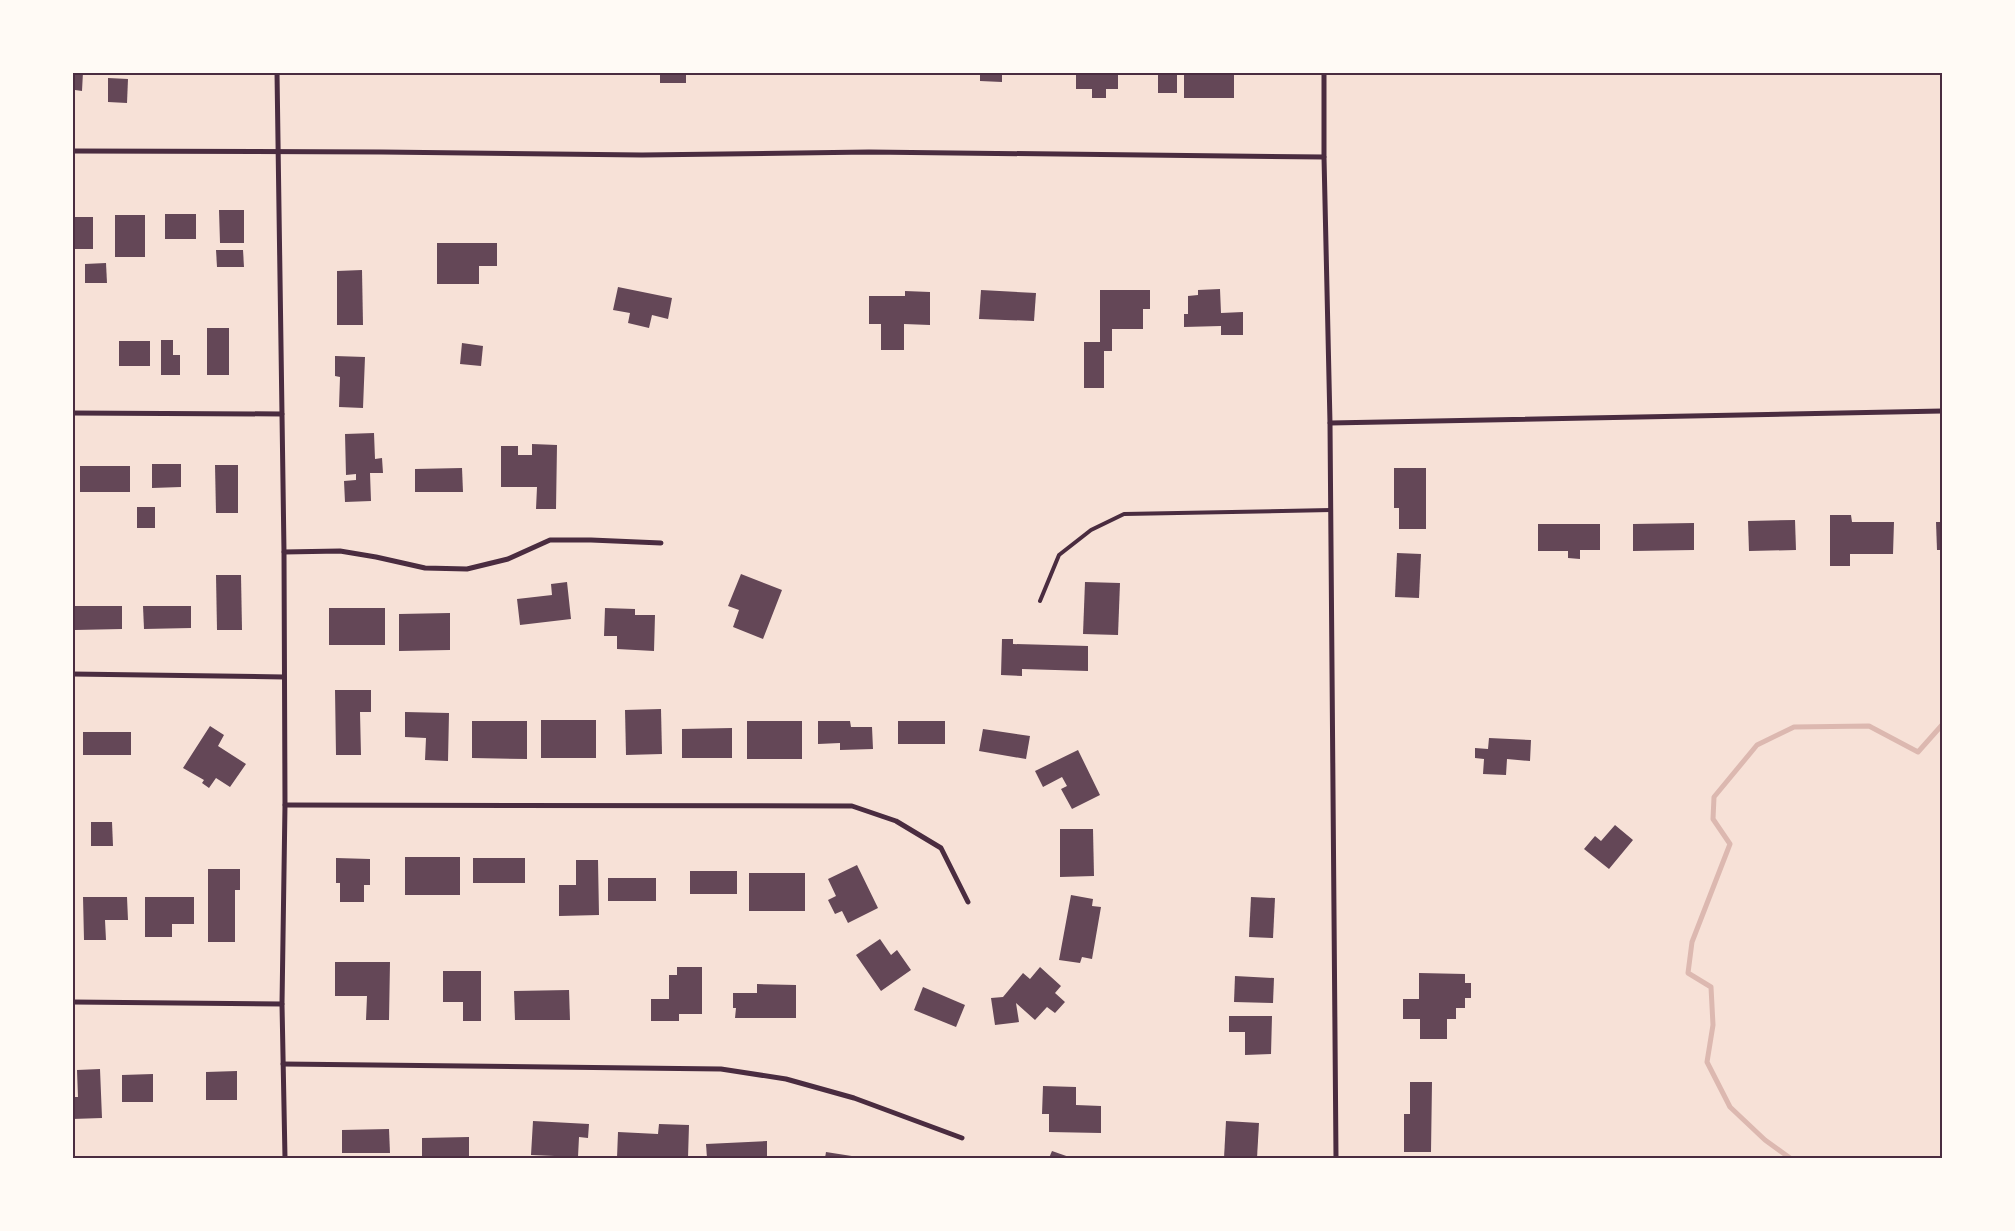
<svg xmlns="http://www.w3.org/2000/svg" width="2015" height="1231" font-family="'Playfair Display',serif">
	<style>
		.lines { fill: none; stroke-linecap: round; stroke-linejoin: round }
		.stream { stroke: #dcb8b0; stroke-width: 5 }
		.building { fill: #644757 }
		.service { stroke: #4a2c40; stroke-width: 4 }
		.minor { stroke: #4a2c40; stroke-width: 5 }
		.neatline { fill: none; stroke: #4a2c40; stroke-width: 2 }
	</style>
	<rect width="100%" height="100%" fill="#f7e1d7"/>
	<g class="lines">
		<polyline class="stream" points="1790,1158 1765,1140 1730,1107 1707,1062 1713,1025 1711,987 1688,973 1692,942 1730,844 1713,819 1714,797 1757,745 1794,727 1869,726 1918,752 1942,725"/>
	</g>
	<g class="building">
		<polygon points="72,72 83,72 82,91 75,90 74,104 72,104"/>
		<rect x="552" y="72" width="31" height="3"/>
		<rect x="660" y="72" width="26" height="11"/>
		<polygon points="973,72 1002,72 1002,82 980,81 980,74 973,74"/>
		<polygon points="1076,72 1118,72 1118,89 1106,89 1106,98 1092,98 1092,89 1076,89"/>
		<rect x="1184" y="72" width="50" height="26"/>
		<rect x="1158" y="74" width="19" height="19"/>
		<polygon points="108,78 128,79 127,103 108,102"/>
		<polygon points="219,210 244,210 244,243 220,243"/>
		<rect x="165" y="214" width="31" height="25"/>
		<rect x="115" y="215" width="30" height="42"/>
		<rect x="72" y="217" width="21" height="32"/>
		<polygon points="437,243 497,243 497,266 479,266 479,284 437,284"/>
		<polygon points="216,250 243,250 244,267 217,267"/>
		<polygon points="106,263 107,283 85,283 85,264"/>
		<polygon points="362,270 363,325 337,325 337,271"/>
		<polygon points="618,287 672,298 668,319 652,315 649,328 628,323 630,313 613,310"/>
		<polygon points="1220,289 1221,313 1243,312 1243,335 1221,335 1221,326 1184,327 1184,314 1188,314 1188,296 1198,295 1198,290"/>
		<polygon points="981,290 1036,293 1034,321 979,319"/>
		<polygon points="1100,290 1150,290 1150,309 1143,309 1143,329 1112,329 1112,351 1104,351 1104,388 1084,388 1084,342 1100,342"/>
		<polygon points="905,291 930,292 930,325 904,324 904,350 881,350 881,324 869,324 869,296 905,296"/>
		<rect x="207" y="328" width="22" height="47"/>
		<polygon points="161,340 173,340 173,355 180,355 180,375 161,375"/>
		<rect x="119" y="341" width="31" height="25"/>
		<polygon points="462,343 483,346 481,366 460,364"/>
		<polygon points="335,356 365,357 363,408 339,407 340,377 335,376"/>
		<polygon points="374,433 375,459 382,458 383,473 370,473 371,501 345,502 344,481 356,480 356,474 346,475 345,434"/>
		<polygon points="532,444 557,445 556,509 536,509 537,487 501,487 501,446 518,446 518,455 532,455"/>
		<polygon points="152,464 181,464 181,487 152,488"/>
		<polygon points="215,465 238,465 238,513 216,513"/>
		<rect x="80" y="466" width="50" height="26"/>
		<polygon points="462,468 463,492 415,492 415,469"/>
		<polygon points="1394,468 1426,468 1426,529 1399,529 1399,508 1394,508"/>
		<rect x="137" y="507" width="18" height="21"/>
		<polygon points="1830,515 1851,515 1852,522 1894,522 1893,554 1850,554 1850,566 1830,566"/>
		<polygon points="1795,520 1796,550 1749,551 1748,521"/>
		<polygon points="1936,522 1942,522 1942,550 1937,550"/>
		<polygon points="1694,523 1694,550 1633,551 1633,524"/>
		<polygon points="1538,524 1600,524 1600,550 1580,550 1580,559 1568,558 1568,551 1538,551"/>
		<polygon points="1397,553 1421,554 1419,598 1395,597"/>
		<polygon points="741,574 782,590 763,639 733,627 739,610 728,606"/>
		<polygon points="216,575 241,575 242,630 217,630"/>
		<polygon points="567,582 571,619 520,625 517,599 552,595 551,584"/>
		<polygon points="1085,582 1120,583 1118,635 1083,634"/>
		<polygon points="74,606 122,606 122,629 75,630"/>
		<polygon points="143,606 191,606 191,628 144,629"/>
		<rect x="329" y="608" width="56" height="37"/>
		<polygon points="605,608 635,609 635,615 655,615 654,651 617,649 617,636 604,636"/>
		<polygon points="450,613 450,650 399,651 399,614"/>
		<polygon points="1002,639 1013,639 1013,644 1088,646 1088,671 1022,669 1022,676 1001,675"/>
		<polygon points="335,690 371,690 371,712 360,712 361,755 336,755"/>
		<polygon points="661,709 662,754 626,755 625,710"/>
		<polygon points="405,712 449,713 448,761 425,760 426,738 405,737"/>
		<rect x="541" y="720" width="55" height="38"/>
		<polygon points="472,721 527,721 527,759 472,758"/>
		<rect x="747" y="721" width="55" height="38"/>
		<polygon points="818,721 850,721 851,727 872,727 873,749 840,750 840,743 818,744"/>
		<rect x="898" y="721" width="47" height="23"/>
		<polygon points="210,726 224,735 218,746 246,764 230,787 216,778 209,788 202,783 204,780 183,768"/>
		<polygon points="732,728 732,758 682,758 682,729"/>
		<polygon points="983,729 1030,736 1026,759 979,751"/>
		<rect x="83" y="732" width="48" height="23"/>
		<polygon points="1489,738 1531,740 1530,761 1507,759 1506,775 1483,774 1484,759 1475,758 1475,748 1488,749"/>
		<polygon points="1078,750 1100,795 1072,809 1061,789 1067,786 1062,777 1043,787 1035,771"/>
		<polygon points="91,822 112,822 113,846 91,846"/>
		<polygon points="1615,825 1633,840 1609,869 1584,849 1595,836 1601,841"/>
		<polygon points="1060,829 1093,829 1094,876 1060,877"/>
		<rect x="405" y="857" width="55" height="38"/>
		<polygon points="336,858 370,859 370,885 364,885 364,902 340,902 340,883 336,883"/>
		<rect x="473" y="858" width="52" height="25"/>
		<polygon points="576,860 598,860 599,915 559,916 559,885 576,885"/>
		<polygon points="857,865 878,908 848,923 842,911 835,914 828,900 836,896 828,879"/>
		<polygon points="208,869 240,869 240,890 235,890 235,942 208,942"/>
		<rect x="690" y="871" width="47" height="23"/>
		<rect x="749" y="873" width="56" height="38"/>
		<rect x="608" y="878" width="48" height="23"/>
		<polygon points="1071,895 1093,899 1092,906 1101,907 1092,959 1082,957 1080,963 1059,960"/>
		<polygon points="83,897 127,897 128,920 105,920 106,940 84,940"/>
		<polygon points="145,897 194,897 194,924 172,924 172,937 145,937"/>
		<polygon points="1251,897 1275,898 1273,938 1249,937"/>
		<polygon points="880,939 891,955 897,950 911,970 881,991 856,955"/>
		<polygon points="335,962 390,962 389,1020 366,1020 367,996 335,996"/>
		<polygon points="677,967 702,967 702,1014 679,1014 679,1021 651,1021 651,999 669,999 669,975 677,975"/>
		<polygon points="1040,967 1061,986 1055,993 1065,1002 1055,1013 1047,1007 1035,1020 1016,1003 1019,1022 995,1025 991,998 1003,997 1023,973 1030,979"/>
		<polygon points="443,971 481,971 481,1021 463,1021 463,1002 443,1002"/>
		<polygon points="1419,973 1465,974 1465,983 1471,983 1471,998 1465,998 1465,1008 1456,1008 1456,1019 1447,1019 1447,1039 1420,1039 1420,1019 1403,1019 1403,999 1419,999"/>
		<polygon points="1235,976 1274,978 1273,1003 1234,1002"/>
		<polygon points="757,984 796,985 796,1018 735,1018 736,1008 733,1008 733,993 757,993"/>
		<polygon points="923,987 965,1005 956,1027 914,1010"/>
		<polygon points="569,990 570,1020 515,1020 514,991"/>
		<polygon points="1229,1016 1272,1016 1271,1054 1245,1055 1245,1032 1229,1032"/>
		<polygon points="100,1069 102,1118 72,1119 72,1097 78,1097 77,1070"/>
		<polygon points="237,1071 237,1100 206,1100 206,1072"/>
		<polygon points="153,1074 153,1102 122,1102 122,1075"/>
		<polygon points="1410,1082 1432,1082 1431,1152 1404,1152 1404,1114 1410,1114"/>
		<polygon points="1043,1086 1076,1087 1076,1105 1101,1106 1101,1133 1049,1132 1049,1114 1042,1114"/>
		<polygon points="533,1121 589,1124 588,1138 579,1137 578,1157 531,1155"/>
		<polygon points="1226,1121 1259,1123 1257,1158 1224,1158"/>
		<polygon points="659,1124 689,1125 688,1158 617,1158 618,1132 658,1134"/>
		<polygon points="389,1129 390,1153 342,1153 342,1130"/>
		<polygon points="469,1137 469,1158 422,1158 422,1138"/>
		<polygon points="767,1141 767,1158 707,1158 706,1144"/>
		<polygon points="1052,1151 1072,1158 1049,1158"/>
		<polygon points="826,1152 858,1157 858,1158 825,1158"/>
	</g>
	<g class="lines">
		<polyline class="service" points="1040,601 1059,555 1091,530 1124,514 1331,510"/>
		<g class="minor">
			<polyline points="277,72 284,552 285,805 282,1004 285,1158"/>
			<polyline points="1324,72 1324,157 1330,423 1336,1158"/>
			<polyline points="72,151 382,152 642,155 869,152 1324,157"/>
			<polyline points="72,413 282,414"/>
			<polyline points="1330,423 1942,411"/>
			<polyline points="284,552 340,551 376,557 425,568 467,569 508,559 550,540 591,540 661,543"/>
			<polyline points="72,674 284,677"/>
			<polyline points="285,805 852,806 896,821 941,848 968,902"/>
			<polyline points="72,1002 282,1004"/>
			<polyline points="283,1064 721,1069 786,1079 854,1098 962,1138"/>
		</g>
	</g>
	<rect width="2015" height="1231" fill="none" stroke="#fffaf5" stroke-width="148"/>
	<rect x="74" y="74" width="1867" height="1083" class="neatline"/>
</svg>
